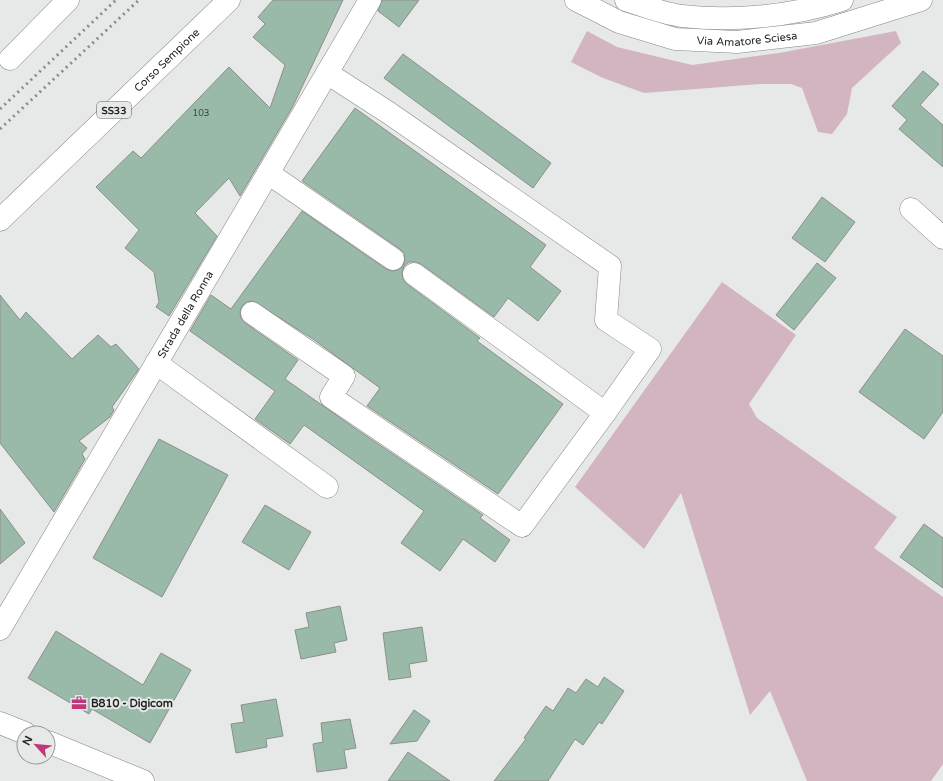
<svg xmlns="http://www.w3.org/2000/svg" width="943" height="781" font-family="'Varela Round',sans-serif">
	<style>
		.green { fill: #d2b5c0 }
		.building { fill: #9abaa9; stroke: #8c8f8d }
		.lines { fill: none; stroke-linecap: round; stroke-linejoin: round }
		.minor-casing { stroke: #848785; stroke-width: 23 }
		.major-casing { stroke: #848785; stroke-width: 23 }
		.minor { stroke: #fff; stroke-width: 22 }
		.major { stroke: #fff; stroke-width: 22 }
		.rail { stroke: #8a8d8b; stroke-width: 3; stroke-dasharray: 2 4; stroke-linecap: butt }
		.labels { text-anchor: middle; stroke-width: 4; stroke-linejoin: round; paint-order: stroke }
		.number-label { font-size: 9px; fill: #3e4742 }
		.shield { fill: #e6e9e7; stroke: #5b5d5c; stroke-width: 1 }
		.shield-label { font-size: 10px; font-weight: bold; fill: #1f2120 }
		.street-label { font-size: 11px; fill: #1f2120; stroke: #e6e9e7 }
		.poi-label { font-size: 11px; font-weight: bold; fill: #1f2120; stroke: #e6e9e7; text-anchor: start }
	</style>
	<rect width="100%" height="100%" fill="#e6e9e7"/>
	<g class="green">
		<polygon points="587,31 617,47 692,65 779,53 896,31 901,43 852,88 847,114 832,134 818,132 802,88 791,84 760,84 644,93 603,78 571,62"/>
		<polygon points="722,282 796,335 749,404 757,418 897,517 874,548 943,597 943,764 931,781 807,781 770,691 750,715 681,493 644,549 575,487"/>
	</g>
	<g class="building">
		<polygon points="273,0 343,0 293,106 240,196 229,178 195,213 217,236 169,316 156,307 159,302 154,272 125,248 139,230 96,187 133,151 141,158 229,67 270,108 285,65 253,37 265,24 258,17"/>
		<polygon points="382,0 419,0 399,27 378,11"/>
		<polygon points="403,54 551,163 533,188 384,78"/>
		<polygon points="923,71 939,84 920,105 943,125 943,167 899,129 907,120 892,106"/>
		<polygon points="355,108 546,245 530,267 561,291 538,321 508,298 494,317 421,264 416,262 409,262 404,266 402,273 403,279 407,284 480,338 477,341 563,404 498,494 367,406 380,388 313,339 253,301 247,302 242,306 240,312 241,318 245,323 298,360 285,379 353,427 483,515 480,518 510,540 495,562 463,539 440,571 401,543 424,511 304,425 290,444 255,419 275,391 190,331 211,295 231,309 302,211 386,269 392,271 398,270 403,266 405,260 404,253 400,249 302,181"/>
		<polygon points="822,197 855,222 825,262 792,238"/>
		<polygon points="817,263 836,278 794,330 776,315"/>
		<polygon points="0,295 20,320 26,312 72,359 98,335 111,347 116,344 139,369 112,407 114,410 110,417 79,441 87,448 82,454 85,459 54,512 0,443"/>
		<polygon points="905,329 943,356 943,412 924,439 859,392"/>
		<polygon points="159,439 228,475 162,597 93,558"/>
		<polygon points="265,505 311,532 289,570 242,542"/>
		<polygon points="0,509 25,543 0,564"/>
		<polygon points="924,524 943,538 943,588 900,557"/>
		<polygon points="340,606 347,640 334,643 336,652 301,659 295,630 309,627 306,613"/>
		<polygon points="422,627 427,661 409,664 411,677 389,680 383,633"/>
		<polygon points="56,631 143,685 161,653 191,670 150,743 92,709 89,714 28,678"/>
		<polygon points="604,677 624,691 602,724 599,722 583,745 575,739 548,781 494,781 526,739 524,738 546,706 553,711 568,688 576,693 586,679 598,687"/>
		<polygon points="276,699 283,736 266,739 267,747 236,753 231,724 244,722 241,705"/>
		<polygon points="414,710 430,721 417,741 390,744"/>
		<polygon points="350,719 356,748 344,750 347,768 317,772 313,744 323,742 321,723"/>
		<polygon points="408,752 450,781 388,781"/>
	</g>
	<g class="lines">
		<g class="minor-casing">
			<g id="minor">
				<path id="s1" d="M576,0l43,22 56,17 62,3 79,-9 105,-33"/>
				<path d="M626,0c18,6 38,14 56,16 53,6 110,0 160,-16"/>
				<polyline points="10,59 68,0"/>
				<polyline points="327,73 389,113 610,266 606,320 650,349 605,413 414,274"/>
				<polyline points="268,173 393,259"/>
				<polyline points="911,209 943,238"/>
				<polyline points="252,313 344,376 331,397 522,526 605,413"/>
				<polyline points="156,363 327,487"/>
				<path id="s2" d="M0,629l370,-629"/>
				<polyline points="0,723 25,733"/>
				<polyline points="48,742 143,781"/>
			</g>
		</g>
		<g class="major-casing">
			<g id="major">
				<path id="s3" d="M0,220l229,-220"/>
			</g>
		</g>
		<use href="#minor" class="minor"/>
		<use href="#major" class="major"/>
		<g class="rail">
			<polyline points="0,109 116,0"/>
			<polyline points="0,129 139,0"/>
		</g>
	</g>
	<defs>
		<g id="office-bare" transform="scale(1.2)"><path d="M-6-3h4V-5.5h4V-3h4V5H-6ZM-1-4.5V-3h2v-1.5ZM-6 0V1H6V0Z" fill="#be387b" stroke="#e6e9e7" stroke-width="2.5" paint-order="stroke"/></g>
	</defs>
	<g fill-rule="evenodd">
		<use href="#office-bare" x="79" y="703"/>
	</g>
	<g class="labels">
		<g class="number-label">
			<text x="201" y="116">103</text>
		</g>
		<rect class="shield" x="97" y="102" width="34" height="16" rx="3"/>
		<g class="shield-label">
			<text x="114" y="114">SS33</text>
		</g>
		<g class="street-label">
			<text dy="4" stroke="none"><textPath href="#s1" startOffset="179">Via Amatore Sciesa</textPath></text>
			<text dy="4" stroke="none"><textPath href="#s3" startOffset="231">Corso Sempione</textPath></text>
			<text dy="4" stroke="none"><textPath href="#s2" startOffset="365">Strada della Ronna</textPath></text>
		</g>
		<g class="poi-label">
			<text x="91" y="707">B810 - Digicom</text>
		</g>
	</g>
	<g transform="translate(36 745) rotate(297)"><circle r="19" fill="#e6e9e7" stroke="#969997"/>
	<path d="M0-3L7 15L0 10L-7 15Z" fill="#be387b"/>
	<text y="-6" font-size="11" font-weight="bold" text-anchor="middle" fill="#1f2120">N</text>
	</g>
</svg>
